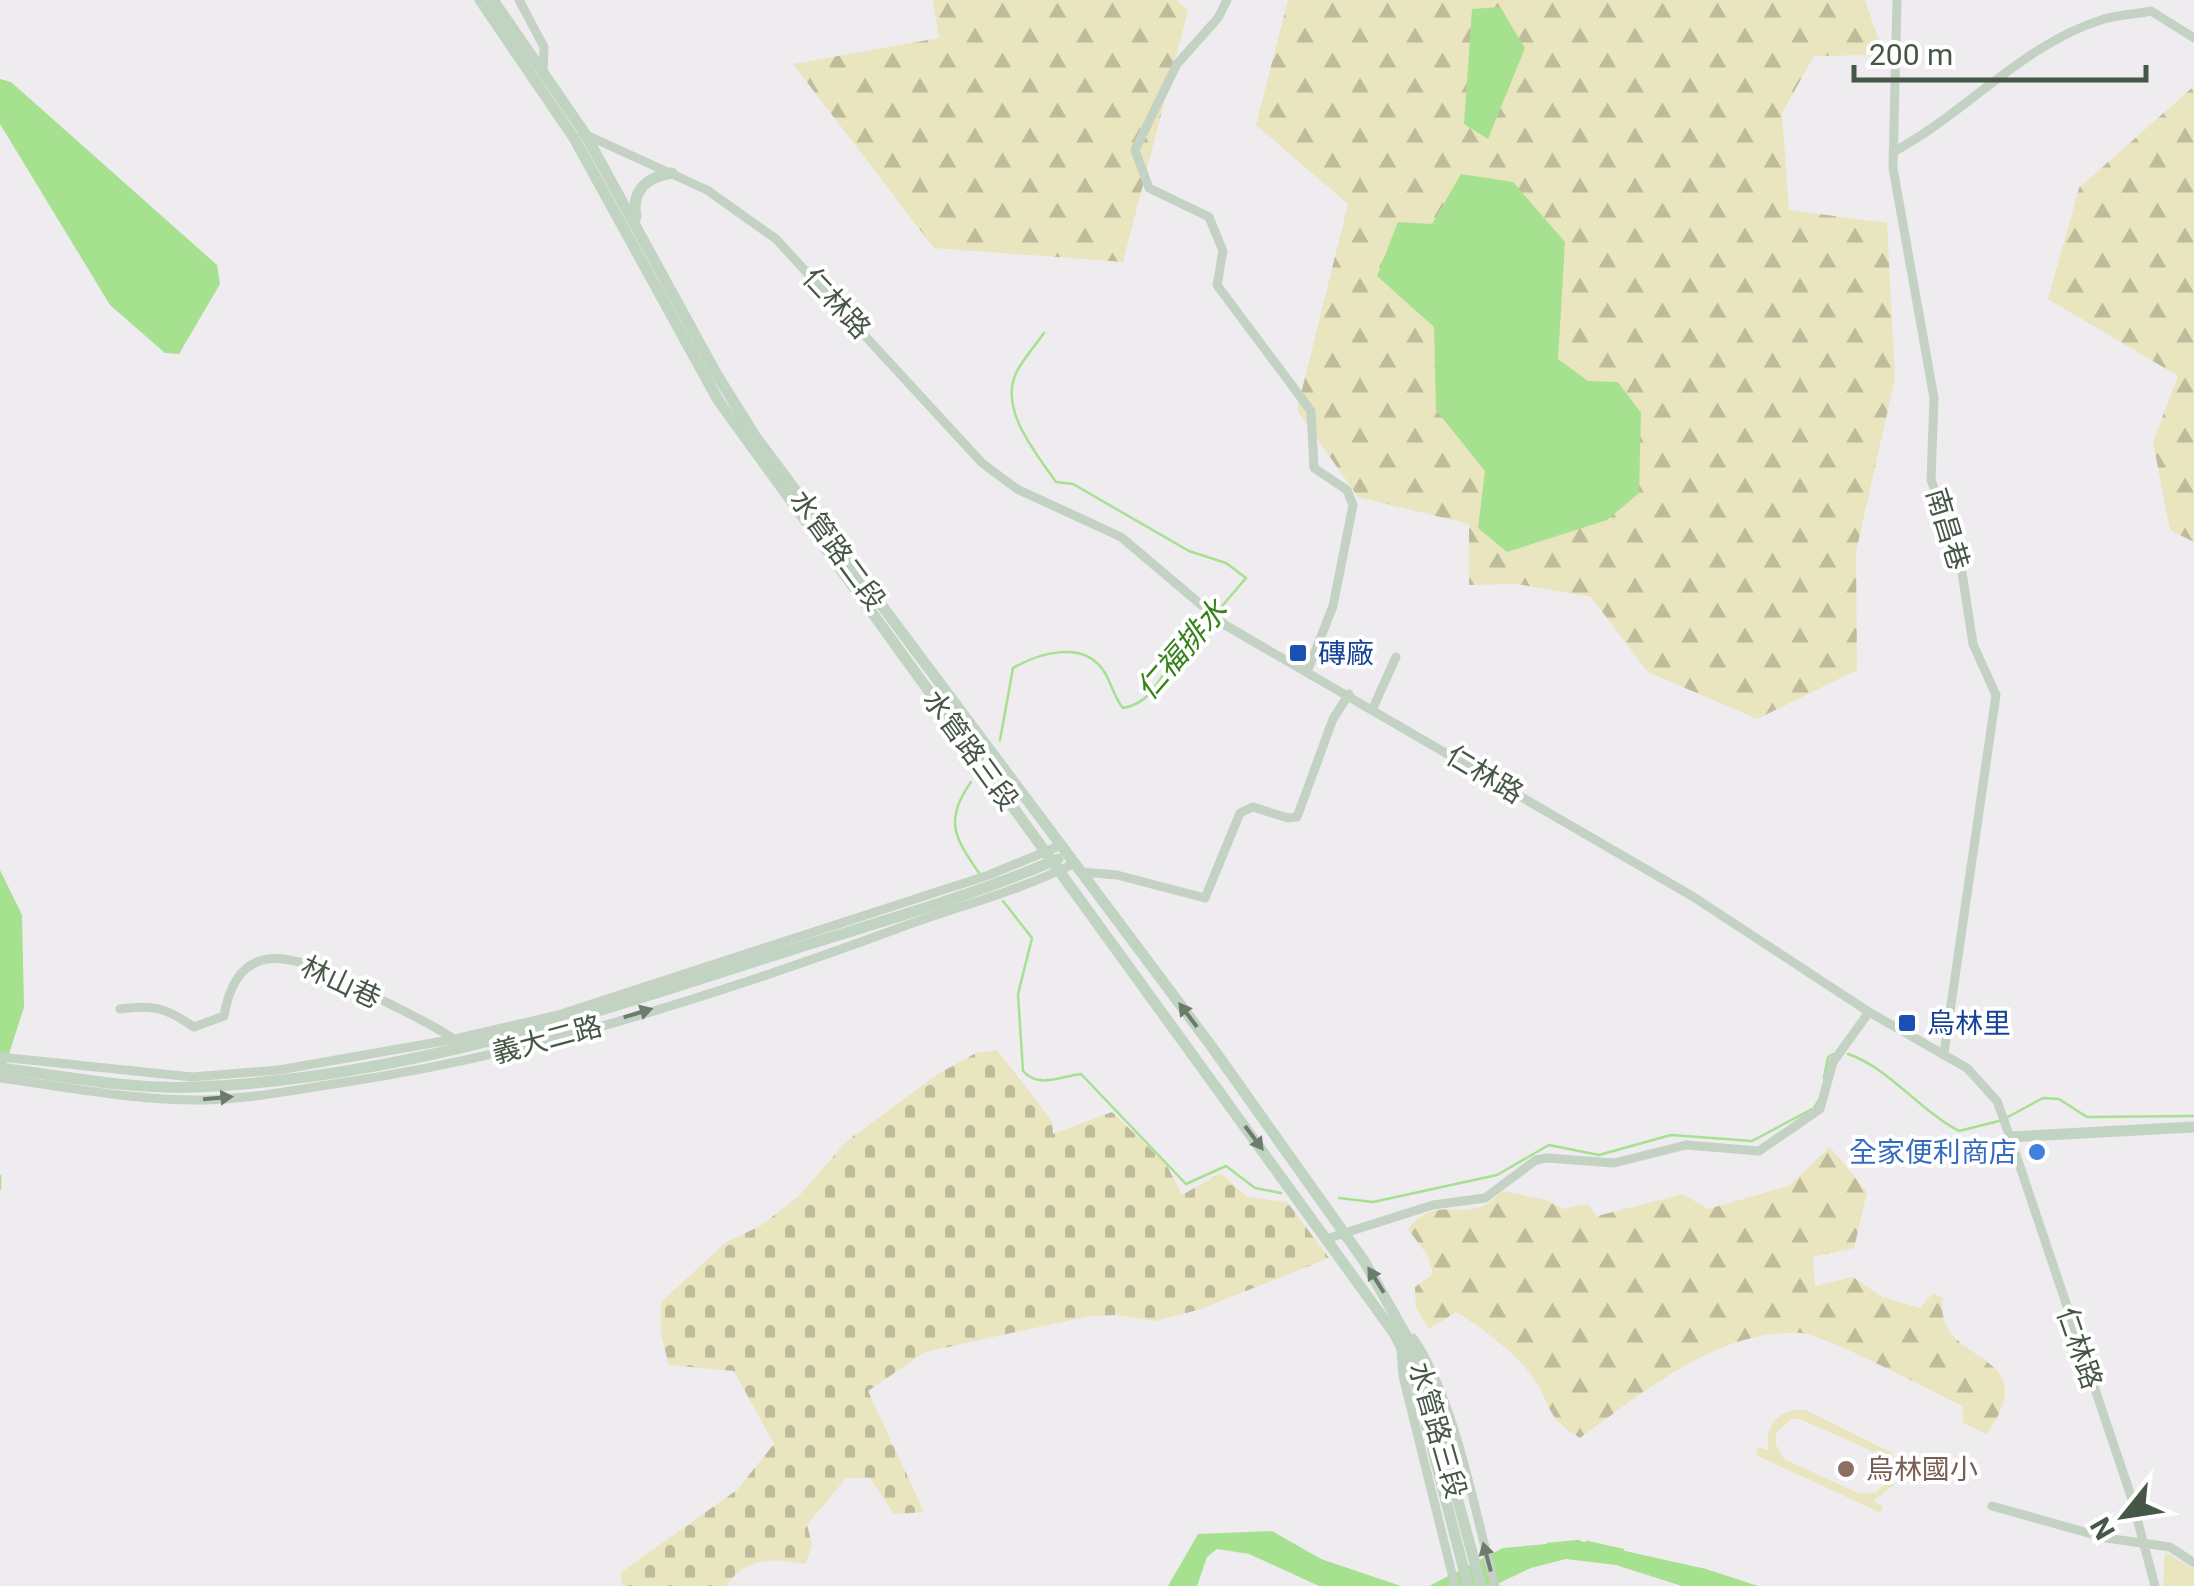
<svg xmlns="http://www.w3.org/2000/svg" width="2194" height="1586" font-family="Roboto,'Noto Sans TC',sans-serif">
	<style>
		.forest { fill: url(#forest-firs) }
		.cemetery { fill: url(#cemetery-stones) }
		.green { fill: #e9e5be; fill-rule: evenodd }
		.water { fill: #a6e190 }
		.lines { fill: none; stroke-linecap: round; stroke-linejoin: round }
		.stream { stroke: #a6e190; stroke-width: 2.5 }
		.street { stroke: #c4d2c4; stroke-width: 9 }
		.secondary { stroke: #c1d3c1; stroke-width: 11 }
		.oneway { fill: #6c7c6c }
		.transit-dot { fill: #1a4fb4; stroke: #fff; stroke-width: 4 }
		.shop-dot { fill: #3f7fe0; stroke: #fff; stroke-width: 4 }
		.education-dot { fill: #8d6e63; stroke: #fff; stroke-width: 4 }
		.labels { text-anchor: middle; stroke-width: 8; stroke-linejoin: round; paint-order: stroke }
		.street-label { font-size: 28px; fill: #475747; stroke: #fff }
		.transit-label { font-size: 28px; fill: #164399; stroke: #fff; text-anchor: start }
		.shop-label { font-size: 28px; fill: #366cbe; stroke: #fff; text-anchor: end }
		.education-label { font-size: 28px; fill: #785e54; stroke: #fff; text-anchor: start }
		.water-label { font-size: 30px; font-style: italic; fill: #36821a; stroke: #fff }
	</style>
	<defs>
		<pattern id="forest-firs" width="22" height="20" patternUnits="userSpaceOnUse" patternTransform="scale(2.5)"><rect width="22" height="20" fill="#e9e5be"/><path d="M5 1l3.5 6h-7zM16 11l3.5 6h-7z" fill="#bfbc9c"/></pattern>
		<pattern id="cemetery-stones" width="16" height="16" patternUnits="userSpaceOnUse" patternTransform="scale(2.5)"><rect width="16" height="16" fill="#e9e5be"/><path d="M2 7V4a2 2 0 0 1 4 0v3zM10 15v-3a2 2 0 0 1 4 0v3z" fill="#bfbc9c"/></pattern>
	</defs>
	<rect width="100%" height="100%" fill="#eeecef"/>
	<g class="forest">
		<polygon points="933,0 1176,0 1188,10 1123,262 934,248 793,64 939,38"/>
		<polygon points="1288,0 1865,0 1884,55 1814,56 1782,113 1789,210 1887,223 1895,378 1856,552 1857,670 1757,719 1648,672 1591,597 1517,584 1469,585 1469,524 1358,497 1297,410 1348,204 1256,125"/>
		<polygon points="2194,86 2194,542 2170,530 2153,442 2178,376 2048,299 2079,188"/>
		<path d="M1830,1147l37,45 -13,56 -41,9 2,29 38,-9 29,20 38,11 13,-15 10,5c-11,70 105,48 44,136l-24,-11v-17c-30,-14 -139,-72 -163,-73 -82,-4 -157,60 -220,105 -39,-23 -27,-37 -51,-66 -20,-23 -47,-45 -73,-60l-27,17 -13,-21 -1,-21 18,-13 -5,-18 -20,-27c27,-32 45,-12 75,-23 7,-3 14,-11 20,-15l43,9 17,9 24,-5 10,12 86,-22 25,15 81,-23z"/>
	</g>
	<path class="cemetery" d="M997,1050l55,71 1,13 59,-22 54,52 16,31 39,-22 26,24 40,5 42,56 -131,52 -43,11 -38,-6 -28,1 -164,36 -57,39 56,121 -30,2 -24,-36h-24l-39,47 5,19 -6,20c-31,-6 -61,-7 -80,22h-103l-3,-13 117,-83 37,-46 -40,-73 -65,-6 -8,-30v-33l64,-59 35,-17 38,-29 49,-56 91,-67 38,-21z"/>
	<g class="green">
		<path d="M1795,1410h11l86,43 4,12 -3,21 -20,15 10,5 -2,7 -125,-58 2,-8 11,4c-4,-23 4,-36 26,-41zM1791,1419h9l81,36 6,11 -2,17 -9,9 -16,2 -76,-35 -8,-14v-12z"/>
		<polygon points="2165,1552 2194,1569 2194,1586 2163,1586"/>
	</g>
	<g class="water">
		<polygon points="1500,7 1525,48 1488,139 1464,124 1472,9"/>
		<polygon points="0,79 11,82 217,265 220,284 179,354 165,353 110,305 0,124"/>
		<polygon points="1461,174 1513,182 1565,242 1558,359 1588,381 1618,382 1641,413 1639,493 1607,520 1507,552 1478,528 1485,471 1436,410 1434,327 1377,276 1398,222 1432,224"/>
		<polygon points="0,870 22,915 24,1007 0,1082"/>
		<polygon points="1272,1531 1321,1559 1401,1586 1319,1586 1249,1554 1217,1549 1207,1557 1197,1586 1168,1586 1198,1534"/>
		<polygon points="1580,1541 1706,1569 1758,1586 1682,1586 1616,1565 1566,1559 1531,1568 1493,1586 1429,1586 1503,1548"/>
	</g>
	<g class="lines">
		<g class="stream">
			<path d="M1044,333c-9,13 -21,26 -28,40 -17,37 20,80 40,109l17,2 116,67 37,12 20,15 -29,34"/>
			<path d="M1000,740l13,-72c26,-15 72,-29 92,5 7,12 9,24 18,35 31,-5 37,-34 55,-55 11,-13 24,-23 34,-35"/>
			<path d="M971,782c-27,38 -17,55 8,91"/>
			<path d="M1003,901l29,37 -14,56 5,77c16,18 38,5 58,3l105,110 40,-18 29,22 26,5"/>
			<path d="M1848,1054c41,14 71,56 111,77l40,-10"/>
			<polyline points="1824,1078 1828,1057 1833,1054"/>
			<polyline points="2006,1118 2043,1098 2059,1099 2087,1117 2194,1116"/>
			<polyline points="0,1176 0,1189"/>
			<polyline points="1339,1198 1373,1202 1497,1175 1549,1145 1599,1155 1671,1135 1752,1141 1814,1108 1819,1100"/>
			<polyline points="1587,1542 1623,1550"/>
			<polyline points="1548,1544 1579,1541"/>
		</g>
		<g class="street">
			<polyline points="519,0 544,47 543,71"/>
			<polyline points="1227,0 1218,18 1177,64 1135,150 1149,188 1209,217 1223,251 1217,285 1311,411 1314,468 1347,490 1353,505 1333,606 1307,672"/>
			<polyline points="1897,0 1893,168 1934,398 1931,480 1959,553 1973,644 1996,695 1944,1053"/>
			<polyline points="582,133 707,190 776,239 982,463 1017,489 1121,537 1225,625 1692,896 1869,1012 1967,1068 1997,1101 2010,1137 2131,1496 2155,1586"/>
			<path d="M1893,152c72,-38 131,-109 211,-133 15,-4 32,-5 47,-8l43,27"/>
			<polyline points="1373,708 1396,657"/>
			<polyline points="1080,872 1117,875 1205,898 1240,813 1253,807 1288,818 1297,817 1333,719 1349,694"/>
			<path d="M120,1009c34,-5 46,-1 74,18l30,-11c16,-96 95,-49 150,-20 27,14 57,27 81,44"/>
			<polyline points="0,1057 192,1077 279,1070 455,1039 558,1015 989,875 1059,846"/>
			<path d="M0,1078c67,9 136,23 204,22 45,-1 91,-10 136,-17 192,-28 380,-89 562,-156 57,-21 117,-36 171,-63"/>
			<polyline points="1329,1238 1433,1205 1485,1198 1536,1160 1547,1158 1614,1163 1686,1145 1759,1151 1820,1109 1833,1062 1869,1012"/>
			<path d="M1413,1338c42,60 62,176 82,248"/>
			<polyline points="1401,1350 1403,1376 1455,1586"/>
			<polyline points="1992,1506 2106,1538 2170,1547 2194,1563"/>
		</g>
		<g class="secondary">
			<polyline points="480,0 574,138 718,400 1394,1333 1411,1366 1468,1586"/>
			<polyline points="493,0 584,132 717,375 755,436 1212,1047 1364,1261 1420,1360 1481,1586"/>
			<path d="M636,217c-5,-27 11,-40 36,-44"/>
			<path d="M0,1068c64,8 132,22 196,19 200,-8 394,-72 582,-133 93,-30 190,-56 280,-95"/>
			<polyline points="2010,1137 2194,1127"/>
		</g>
	</g>
	<defs><path id="oneway-solid" d="M-6-.8H1V-3.2L6.5 0L1 3.2V.8H-6Z" transform="scale(2.5)"/></defs>
	<g class="oneway">
		<use href="#oneway-solid" transform="translate(638 1013) rotate(-17)"/>
		<use href="#oneway-solid" transform="translate(1188 1015) rotate(-127)"/>
		<use href="#oneway-solid" transform="translate(218 1098) rotate(-5)"/>
		<use href="#oneway-solid" transform="translate(1254 1138) rotate(53)"/>
		<use href="#oneway-solid" transform="translate(1376 1280) rotate(-122)"/>
		<use href="#oneway-solid" transform="translate(1487 1557) rotate(-105)"/>
	</g>
	<g class="transit-dot">
		<rect x="1288" y="643" width="20" height="20" rx="5"/>
		<rect x="1897" y="1013" width="20" height="20" rx="5"/>
	</g>
	<circle class="shop-dot" cx="2037" cy="1152" r="10"/>
	<circle class="education-dot" cx="1846" cy="1469" r="10"/>
	<g class="labels">
		<g class="street-label">
			<text transform="translate(837 303) rotate(47)" y="10">仁林路</text>
			<text transform="translate(1948 529) rotate(73)" y="10">南昌巷</text>
			<text transform="translate(838 550) rotate(54)" y="10">水管路二段</text>
			<text transform="translate(971 750) rotate(54)" y="10">水管路三段</text>
			<text transform="translate(1485 774) rotate(31)" y="10">仁林路</text>
			<text transform="translate(341 982) rotate(25)" y="10">林山巷</text>
			<text transform="translate(547 1039) rotate(-15)" y="10">義大二路</text>
			<text transform="translate(2080 1348) rotate(71)" y="10">仁林路</text>
			<text transform="translate(1438 1430) rotate(74)" y="10">水管路三段</text>
		</g>
		<g class="transit-label">
			<text x="1318" y="663">磚廠</text>
			<text x="1927" y="1033">烏林里</text>
		</g>
		<g class="shop-label">
			<text x="2017" y="1162">全家便利商店</text>
		</g>
		<g class="education-label">
			<text x="1866" y="1479">烏林國小</text>
		</g>
		<g class="water-label">
			<text transform="translate(1182 650) rotate(-49)" y="10">仁福排水</text>
		</g>
	</g>
	<g transform="translate(2124 1516) rotate(240)" stroke="#ffffff" stroke-width="8" paint-order="stroke">
	<path d="M0-8L18 38L0 25L-18 38Z" fill="#475747"/>
	<text y="-15" font-size="28" font-weight="bold" text-anchor="middle" fill="#475747">N</text>
	</g>
	<path d="M1854 65v15h292v-15" fill="none" stroke="#475747" stroke-width="5"/>
	<text x="1869" y="65" font-size="30" fill="#475747" stroke="#ffffff" stroke-width="8" paint-order="stroke">200 m</text>
</svg>
